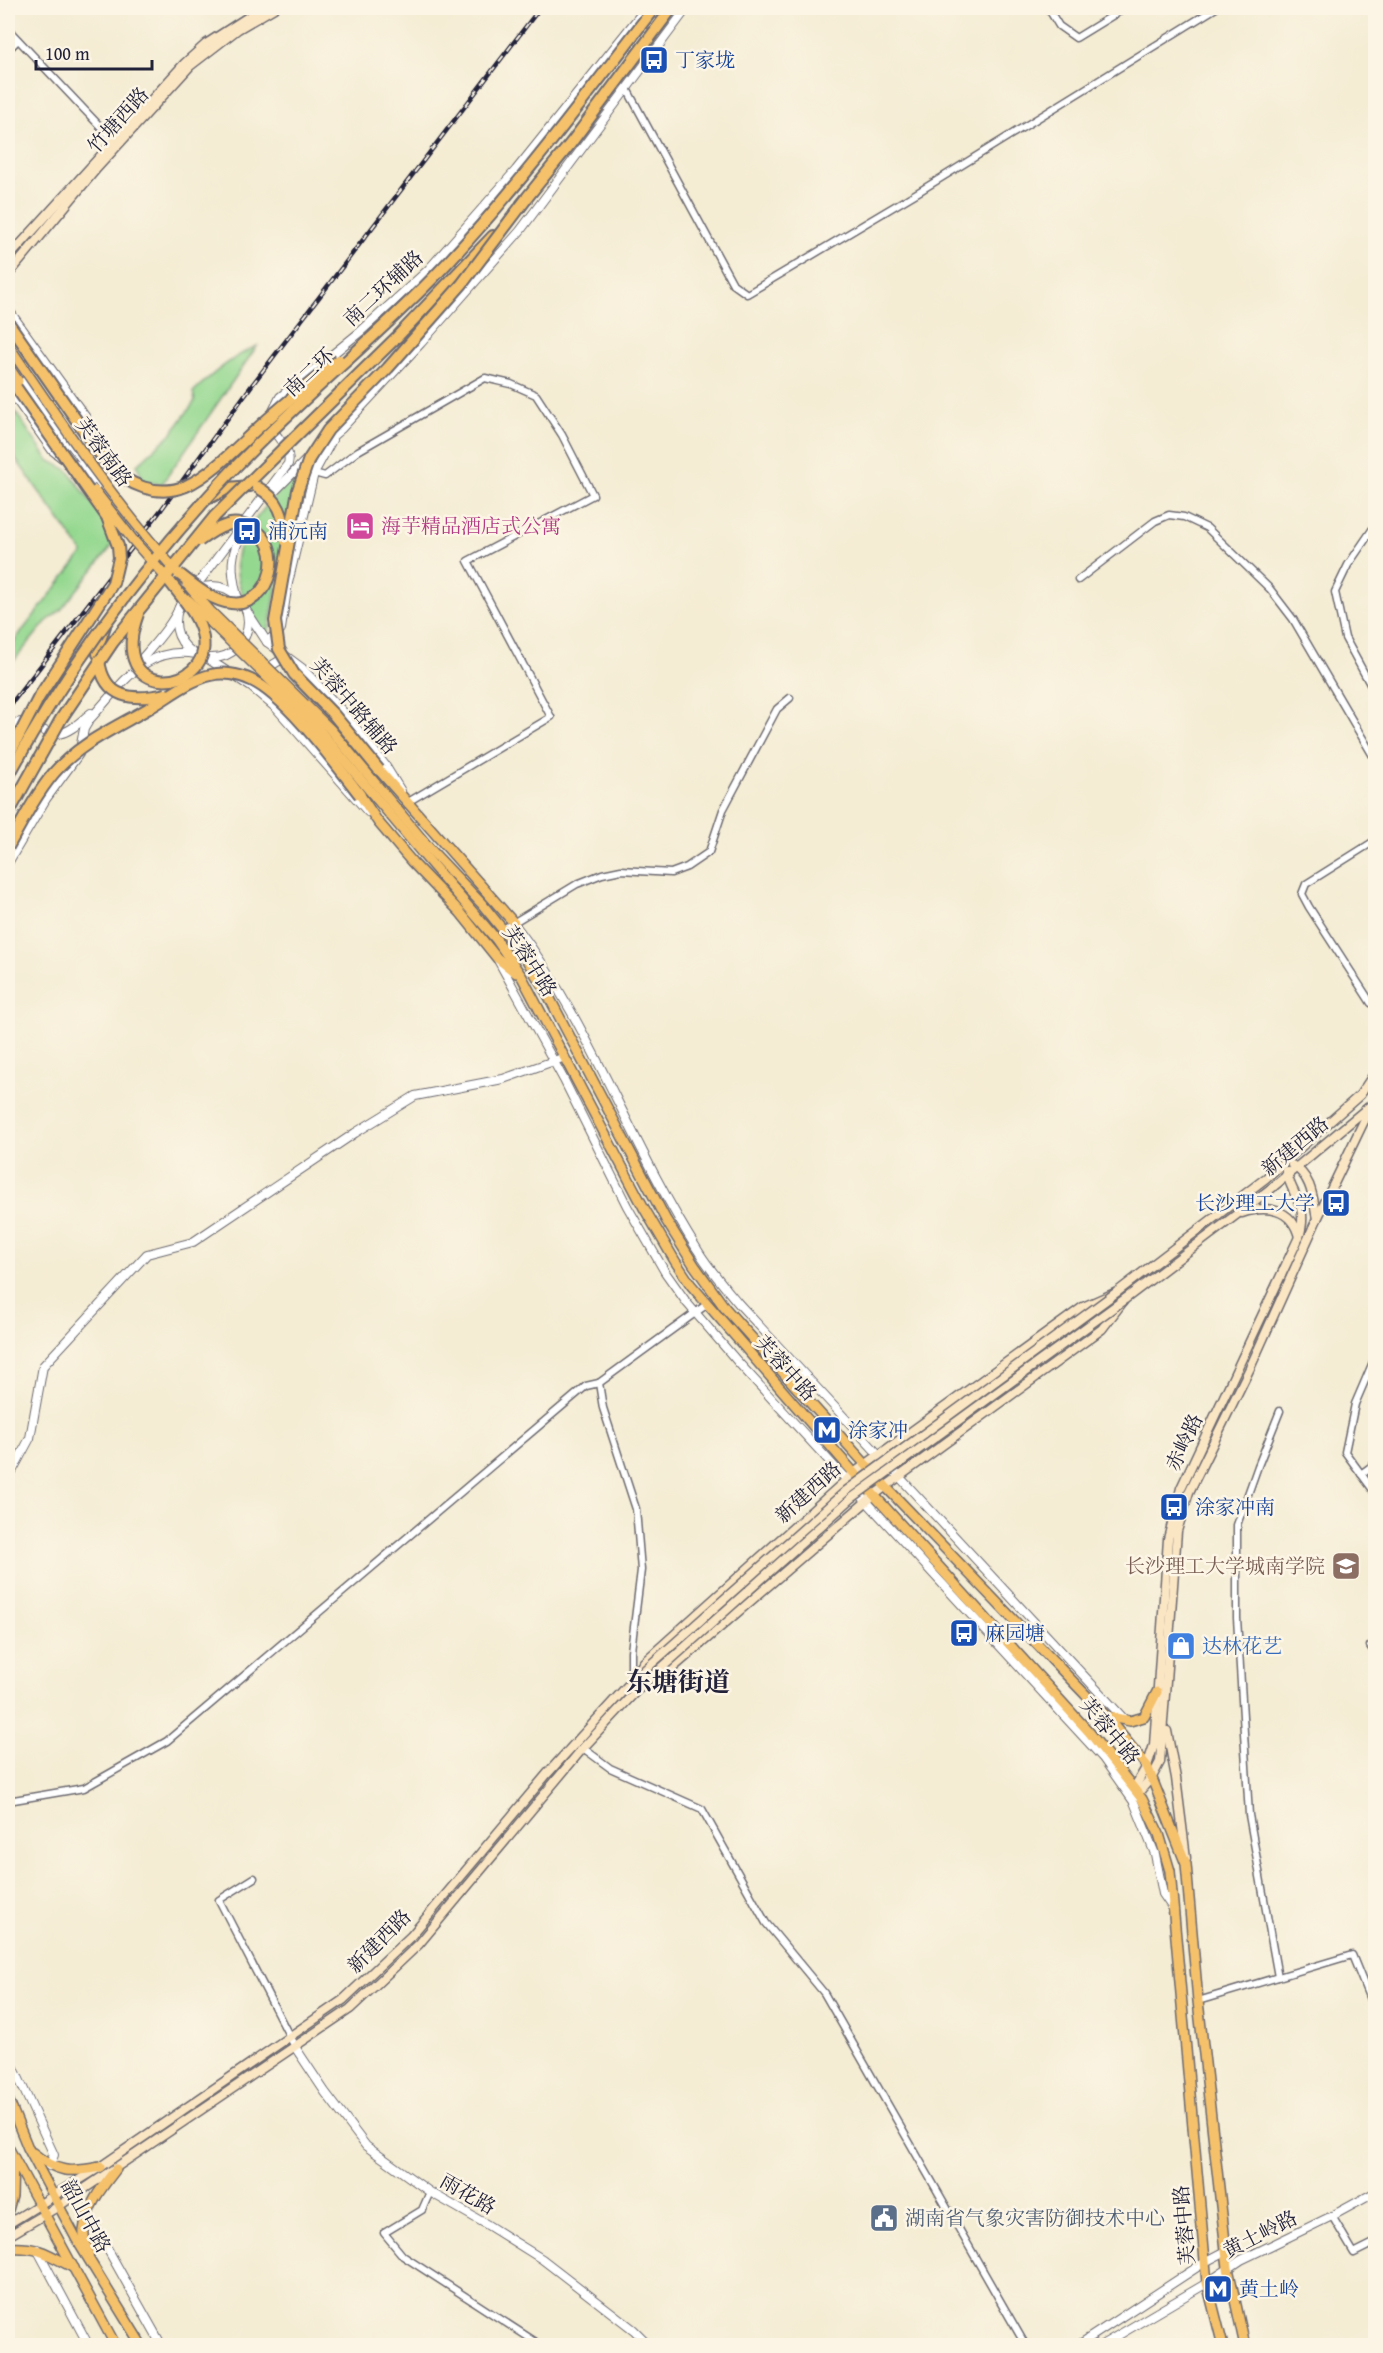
<svg xmlns="http://www.w3.org/2000/svg" width="1383" height="2353" font-family="'Gentium Book Plus','Noto Serif SC',serif">
	<style>
		.green { fill: #94d890; stroke: #5b7d66; stroke-width: 1.5 }
		.lines { fill: none; stroke-linecap: round; stroke-linejoin: round }
		.minor-casing { stroke: #6c6970; stroke-width: 9 }
		.tertiary-casing { stroke: #6c6970; stroke-width: 10 }
		.secondary-casing { stroke: #6c6970; stroke-width: 11 }
		.primary-casing { stroke: #6c6970; stroke-width: 12 }
		.trunk-casing { stroke: #6c6970; stroke-width: 14 }
		.minor { stroke: #fff; stroke-width: 6 }
		.tertiary { stroke: #fff; stroke-width: 8 }
		.secondary { stroke: #fbe6c4; stroke-width: 8 }
		.primary { stroke: #f5c16b; stroke-width: 9 }
		.trunk { stroke: #f5c16b; stroke-width: 10 }
		.rail-casing { stroke: #22223b; stroke-width: 4.5 }
		.rail { stroke: #fcf5e5; stroke-width: 2; stroke-dasharray: 7; stroke-linecap: butt }
		.secondary-bridge-casing { stroke: #6c6970; stroke-width: 11; stroke-linecap: butt }
		.primary-bridge-casing { stroke: #6c6970; stroke-width: 12; stroke-linecap: butt }
		.trunk-bridge-casing { stroke: #6c6970; stroke-width: 14; stroke-linecap: butt }
		.secondary-bridge { stroke: #fbe6c4; stroke-width: 8 }
		.primary-bridge { stroke: #f5c16b; stroke-width: 9 }
		.trunk-bridge { stroke: #f5c16b; stroke-width: 10 }
		.labels { text-anchor: middle; stroke-width: 5; stroke-linejoin: round; paint-order: stroke }
		.transit-label { font-size: 20px; fill: #164399; stroke: #fcf5e5; text-anchor: start }
		.street-label { font-size: 20px; fill: #22223b; stroke: #fcf5e5 }
		.hotel-label { font-size: 20px; fill: #b23c85; stroke: #fcf5e5; text-anchor: start }
		.education-label { font-size: 20px; fill: #785e54; stroke: #fcf5e5; text-anchor: end }
		.shop-label { font-size: 20px; fill: #366cbe; stroke: #fcf5e5; text-anchor: start }
		.service-label { font-size: 20px; fill: #4e5e75; stroke: #fcf5e5; text-anchor: start }
		.district-label { font-size: 26px; font-weight: bold; fill: #22223b; stroke: #fcf5e5 }
	</style>
	<rect width="100%" height="100%" fill="#fcf5e5"/>
	<filter id="ink" filterUnits="userSpaceOnUse"><feTurbulence type="fractalNoise" baseFrequency=".0167" numOctaves="2"/><feDisplacementMap in="SourceGraphic" scale="12" xChannelSelector="R" yChannelSelector="G"/><feConvolveMatrix kernelMatrix="1 2 1 2 8 2 1 2 1" color-interpolation-filters="sRGB"/></filter>
	<filter id="wash" filterUnits="userSpaceOnUse"><feTurbulence type="fractalNoise" baseFrequency=".008" numOctaves="4" result="noise"/><feDisplacementMap in="SourceGraphic" scale="24" xChannelSelector="R" yChannelSelector="G"/><feGaussianBlur stdDeviation="1.35" result="paint"/><feColorMatrix in="noise" values="0 0 0 0 0 0 0 0 0 0 0 0 0 0 0 0 0 1.4 0 .05"/><feComposite in="paint" operator="in"/></filter>
	<g filter="url(#wash)">
		<rect width="100%" height="100%" fill="#f4ecd3"/>
		<g class="green">
			<path d="M257,346l-95,138 -18,-2 -7,-17 35,-32 23,-32 -2,-9c19,-18 39,-35 64,-46z"/>
			<polygon points="8,401 48,460 68,470 100,514 108,531 112,546 61,610 46,622 8,668 8,649 83,553 8,448"/>
			<path d="M297,474l-29,161c-19,-22 -37,-54 -30,-84 7,-27 41,-58 59,-77z"/>
		</g>
	</g>
	<g filter="url(#ink)">
		<g class="lines">
			<g class="minor-casing">
				<g id="minor">
					<polyline points="1048,8 1059,26 1076,38 1125,8"/>
					<polyline points="8,29 113,140"/>
					<polyline points="8,50 18,40"/>
					<polyline points="627,89 733,284 747,294 920,191 1216,8"/>
					<polyline points="314,473 325,476 358,451 485,378 511,384 536,395 562,435 593,495 468,561 551,717 408,802"/>
					<polyline points="1376,524 1348,565 1335,592 1345,638 1376,695"/>
					<polyline points="1078,580 1155,521 1169,515 1184,517 1207,528 1270,589 1293,619 1376,761"/>
					<polyline points="1376,840 1306,884 1302,894 1309,907 1371,1003 1376,1005"/>
					<polyline points="503,929 577,884 602,874 621,870 671,873 687,867 709,852 723,810 777,709 790,698"/>
					<polyline points="1376,1355 1355,1404 1345,1452 1376,1494"/>
					<polyline points="1361,1474 1376,1463"/>
					<polyline points="1376,1642 1370,1646 1376,1654"/>
					<polyline points="631,1682 631,1651 641,1570 636,1509 603,1408 599,1383 706,1305"/>
					<polyline points="583,1748 610,1768 702,1809 766,1923 824,1993 1026,2346"/>
					<polyline points="8,1801 84,1788 167,1741 586,1386 599,1383"/>
					<polyline points="254,1878 219,1900 295,2047"/>
					<polyline points="1278,1977 1249,1815 1237,1618 1237,1525 1258,1466 1280,1411"/>
					<polyline points="1198,2001 1352,1955 1376,2014"/>
					<polyline points="430,2192 422,2210 384,2233 403,2256 542,2346"/>
					<polyline points="1332,2216 1354,2253 1376,2242"/>
				</g>
			</g>
			<g class="tertiary-casing">
				<g id="tertiary">
					<polyline points="8,309 87,419 91,428 93,468"/>
					<polyline points="8,360 66,445"/>
					<polyline points="8,388 52,450 62,458 79,466 92,481"/>
					<polyline points="271,415 280,397 360,332 428,270 516,170 646,8"/>
					<polyline points="66,438 84,462"/>
					<polyline points="320,447 341,429 421,343 520,231 687,8"/>
					<polyline points="91,472 116,505"/>
					<polyline points="275,491 309,457"/>
					<circle cx="212" cy="622" r="36"/>
					<path d="M193,590l95,-126c4,-14 -10,-25 -17,-37"/>
					<path d="M237,596c-6,-24 -8,-44 7,-64"/>
					<polyline points="246,610 267,642 302,668 347,716 385,765 401,791"/>
					<polyline points="267,642 281,629 288,583 314,473 332,440"/>
					<polyline points="205,657 251,687 277,709 368,812"/>
					<path d="M138,663c13,-15 44,-48 44,-67"/>
					<path d="M258,688c1,-13 16,-28 29,-29"/>
					<path d="M8,733c16,-27 31,3 50,1 13,-2 24,-14 33,-21"/>
					<path d="M8,863l38,-64 33,-45 5,-25 6,-10c31,-33 54,-74 106,-65"/>
					<path d="M516,926c75,99 115,219 181,323 12,20 27,37 42,55l385,415"/>
					<polyline points="498,960 564,1080 627,1206 665,1272 687,1303 737,1361 1103,1758 1134,1802 1155,1854 1163,1894 1174,1910"/>
					<polyline points="8,1479 30,1438 43,1366 147,1254 193,1242 355,1133 415,1096 503,1079 565,1057"/>
					<polyline points="295,2047 325,2092 366,2146 430,2192 486,2224 542,2259 634,2330 650,2346"/>
					<polyline points="8,2055 54,2155 49,2166"/>
					<polyline points="88,2214 162,2346"/>
					<polyline points="37,2249 89,2346"/>
					<polyline points="1077,2346 1205,2262 1228,2250"/>
					<polyline points="1100,2346 1207,2283 1241,2260 1332,2216 1376,2192"/>
				</g>
			</g>
			<g class="secondary-casing">
				<g id="secondary">
					<polyline points="8,258 185,63 206,44 262,8"/>
					<polyline points="8,275 97,168 190,66 238,29 274,8"/>
					<path d="M1292,1165c20,11 21,34 25,54"/>
					<path d="M1242,1213c24,-8 50,-5 57,24"/>
					<polyline points="1167,1731 1176,1778 1186,1858"/>
					<path d="M1134,1788l13,-22 7,-21 14,-206 13,-51 118,-251c10,-32 -6,-38 -13,-66"/>
					<polyline points="1138,1793 1152,1777 1160,1762 1177,1531 1189,1492 1250,1368 1317,1219 1376,1096"/>
					<polyline points="8,2224 100,2167 343,2000 411,1936 547,1774 631,1682 644,1662 854,1473 1083,1307 1117,1292 1266,1178 1360,1095 1376,1071"/>
					<polyline points="8,2236 59,2206 350,2009 419,1944 583,1748 638,1689 661,1678 874,1495 1102,1329 1125,1299 1273,1187 1371,1105"/>
				</g>
			</g>
			<g class="primary-casing">
				<g id="primary">
					<polyline points="379,770 514,923 522,949"/>
					<polyline points="360,795 378,822 412,862 460,912 497,958 516,973"/>
					<polyline points="430,849 482,904 525,957 548,995 666,1220 694,1265 725,1308 885,1486 1106,1716 1147,1766 1186,1864 1198,2001 1228,2268 1245,2346"/>
					<polyline points="423,854 496,939 522,977 644,1208 675,1261 691,1285 854,1473 1089,1732 1142,1799 1159,1834 1170,1871 1207,2283 1223,2346"/>
					<polyline points="1106,1716 1130,1721 1144,1717 1157,1692"/>
					<polyline points="8,2099 28,2148 77,2240 142,2346"/>
					<polyline points="8,2147 116,2346"/>
					<path d="M33,2153c24,20 37,20 67,14"/>
					<polyline points="8,2210 12,2196 13,2160"/>
					<path d="M8,2248c30,-2 40,6 66,20"/>
					<path d="M89,2254c-2,-7 -6,-16 -5,-23 2,-24 18,-44 32,-62"/>
				</g>
			</g>
			<g class="trunk-casing">
				<g id="trunk">
					<polyline points="521,205 571,143 672,8"/>
					<polyline points="295,437 397,337 493,236"/>
					<polyline points="209,498 228,488 250,486"/>
					<polyline points="98,654 99,643 105,626"/>
				</g>
			</g>
			<use href="#minor" class="minor"/>
			<use href="#tertiary" class="tertiary"/>
			<use href="#secondary" class="secondary"/>
			<use href="#primary" class="primary"/>
			<use href="#trunk" class="trunk"/>
			<g class="rail-casing">
				<polyline id="rail" points="8,708 161,510 252,385 540,8"/>
			</g>
			<use href="#rail" class="rail"/>
			<g class="secondary-bridge-casing">
				<g id="secondary-bridge">
					<polyline points="631,1682 846,1491 1117,1292"/>
					<polyline points="638,1689 852,1498 1125,1299"/>
				</g>
			</g>
			<g class="primary-bridge-casing">
				<g id="primary-bridge">
					<path d="M8,345c53,78 105,156 168,226"/>
					<polyline points="8,366 18,381"/>
					<polyline points="95,491 133,540 170,582"/>
					<polyline points="187,584 210,611 330,729 430,849"/>
					<polyline points="188,600 309,718 423,854"/>
				</g>
			</g>
			<g class="trunk-bridge-casing">
				<g id="trunk-bridge">
					<path d="M8,322l99,142c21,21 50,34 79,22 25,-11 52,-40 72,-58 26,-24 53,-46 81,-68"/>
					<polyline points="8,376 107,517 118,546 119,558 113,583 39,697 8,757"/>
					<path d="M257,487c23,12 27,29 29,54"/>
					<path d="M179,574c15,11 32,27 52,29 41,6 57,-62 18,-76 -7,-3 -15,-5 -22,-2 -10,3 -20,10 -28,16"/>
					<path d="M138,614c-33,90 74,79 65,24 -3,-21 -20,-39 -33,-56"/>
					<path d="M99,660c5,40 35,41 67,34"/>
					<polyline points="379,770 334,715 294,674 279,649 275,621 298,490 309,459 328,430 388,368 462,284 527,198"/>
					<path d="M8,777c59,-110 135,-210 220,-302 64,-69 139,-129 205,-197 81,-84 150,-178 221,-270"/>
					<polyline points="8,814 61,719 113,642 215,516 295,437"/>
					<path d="M8,847c14,-25 27,-51 45,-73 26,-31 64,-47 98,-67 19,-11 38,-27 60,-32 12,-3 28,-1 40,5 35,16 84,83 109,115"/>
				</g>
			</g>
			<use href="#secondary-bridge" class="secondary-bridge"/>
			<use href="#primary-bridge" class="primary-bridge"/>
			<use href="#trunk-bridge" class="trunk-bridge"/>
		</g>
	</g>
	<defs>
		<g id="bus-square" transform="scale(1.5)"><rect x="-9" y="-9" width="18" height="18" rx="4" fill="#1a4fb4" stroke="#fcf5e5"/><path d="M-5-6H5V4H4V6H2V4H-2V6H-4V4H-5ZM-3.5-4V0h7V-4ZM-3.5 1.2v1.5H-2V1.2ZM2 1.2v1.5H3.5V1.2Z" fill="#fff"/></g>
		<g id="hotel-square" transform="scale(1.5)"><rect x="-9" y="-9" width="18" height="18" rx="4" fill="#d1479c" stroke="#fcf5e5"/><path d="M-6-4.5h1.5V1H6V5H4.5V3h-9V5H-6ZM-4 0a1.8 1.8 0 1 1 3.6 0ZM.5 0V-2.5h3Q6-2.5 6 0Z" fill="#fff"/></g>
		<g id="metro-square" transform="scale(1.5)"><rect x="-9" y="-9" width="18" height="18" rx="4" fill="#1a4fb4" stroke="#fcf5e5"/><path d="M-5.5 5V-5H-3L0 0L3-5H5.5V5H3V-.5L0 4L-3-.5V5Z" fill="#fff"/></g>
		<g id="university-square" transform="scale(1.5)"><rect x="-9" y="-9" width="18" height="18" rx="4" fill="#8d6e63" stroke="#fcf5e5"/><path d="M0-5L7-2L0 1L-7-2ZM-4 1L0 2.5L4 1V4Q0 6-4 4Z" fill="#fff"/></g>
		<g id="shop-square" transform="scale(1.5)"><rect x="-9" y="-9" width="18" height="18" rx="4" fill="#3f7fe0" stroke="#fcf5e5"/><path d="M-5-2.5h2.3a2.7 3.5 0 0 1 5.4 0H5L5.5 6h-11ZM-1.5-2.5h3a1.5 2.3 0 0 0-3 0Z" fill="#fff"/></g>
		<g id="civic-square" transform="scale(1.5)"><rect x="-9" y="-9" width="18" height="18" rx="4" fill="#5c6f8a" stroke="#fcf5e5"/><path d="M-.6-6.5H3V-4.5H.6V-3L4-1V1h2V6H-6V1h2V-1L-.6-3ZM-1.2 2.5V6h2.4V2.5Z" fill="#fff"/></g>
	</defs>
	<g fill-rule="evenodd">
		<use href="#bus-square" x="654" y="60"/>
		<use href="#hotel-square" x="360" y="526"/>
		<use href="#bus-square" x="247" y="531"/>
		<use href="#bus-square" x="1336" y="1203"/>
		<use href="#metro-square" x="827" y="1430"/>
		<use href="#bus-square" x="1174" y="1507"/>
		<use href="#university-square" x="1346" y="1566"/>
		<use href="#bus-square" x="964" y="1633"/>
		<use href="#shop-square" x="1181" y="1646"/>
		<use href="#civic-square" x="884" y="2218"/>
		<use href="#metro-square" x="1218" y="2289"/>
	</g>
	<g class="labels">
		<g class="transit-label">
			<text x="675" y="67">丁家垅</text>
			<text x="268" y="538">浦沅南</text>
			<text x="1315" y="1210" text-anchor="end">长沙理工大学</text>
			<text x="848" y="1437">涂家冲</text>
			<text x="1195" y="1514">涂家冲南</text>
			<text x="985" y="1640">麻园塘</text>
			<text x="1239" y="2296">黄土岭</text>
		</g>
		<g class="street-label">
			<text transform="translate(118 120) rotate(-48)" y="7">竹塘西路</text>
			<text transform="translate(383 288) rotate(-43)" y="7">南二环辅路</text>
			<text transform="translate(309 372) rotate(-43)" y="7">南二环</text>
			<text transform="translate(104 452) rotate(54)" y="7">芙蓉南路</text>
			<text transform="translate(354 706) rotate(49)" y="7">芙蓉中路辅路</text>
			<text transform="translate(530 961) rotate(57)" y="7">芙蓉中路</text>
			<text transform="translate(1295 1146) rotate(-40)" y="7">新建西路</text>
			<text transform="translate(786 1368) rotate(48)" y="7">芙蓉中路</text>
			<text transform="translate(1184 1442) rotate(-65)" y="7">赤岭路</text>
			<text transform="translate(808 1492) rotate(-42)" y="7">新建西路</text>
			<text transform="translate(1110 1731) rotate(50)" y="7">芙蓉中路</text>
			<text transform="translate(379 1941) rotate(-45)" y="7">新建西路</text>
			<text transform="translate(468 2194) rotate(30)" y="7">雨花路</text>
			<text transform="translate(86 2216) rotate(61)" y="7">韶山中路</text>
			<text transform="translate(1184 2225) rotate(-95)" y="7">芙蓉中路</text>
			<text transform="translate(1260 2234) rotate(-27)" y="7">黄土岭路</text>
		</g>
		<g class="hotel-label">
			<text x="381" y="533">海芋精品酒店式公寓</text>
		</g>
		<g class="education-label">
			<text x="1325" y="1573">长沙理工大学城南学院</text>
		</g>
		<g class="shop-label">
			<text x="1202" y="1653">达林花艺</text>
		</g>
		<g class="service-label">
			<text x="905" y="2225">湖南省气象灾害防御技术中心</text>
		</g>
		<g class="district-label">
			<text x="678" y="1691">东塘街道</text>
		</g>
	</g>
	<rect width="1383" height="2353" fill="none" stroke="#fcf5e5" stroke-width="30"/>
	<path d="M36 60v9h116v-9" fill="none" stroke="#22223b" stroke-width="3"/>
	<text x="45" y="60" font-size="18" fill="#22223b" stroke="#fcf5e5" stroke-width="4.5" paint-order="stroke">100 m</text>
</svg>
